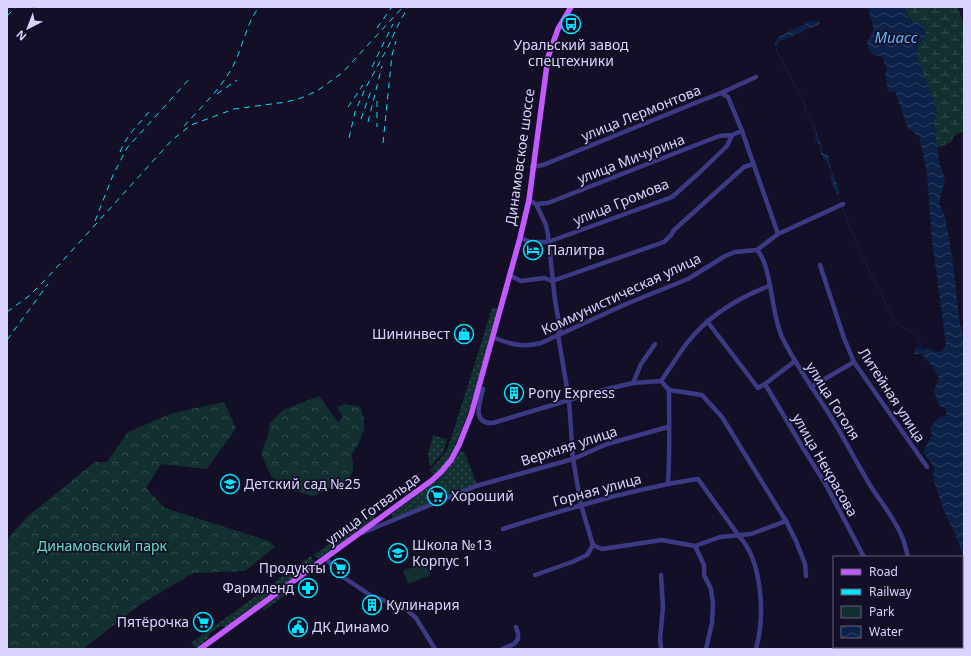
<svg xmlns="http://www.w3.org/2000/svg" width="971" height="656" font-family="'Noto Sans',sans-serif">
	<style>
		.green { fill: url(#green-dots) }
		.forest { fill: url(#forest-crowns) }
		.wetland { fill: url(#wetland-marsh) }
		.pitch { fill: #12302f }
		.water { fill: url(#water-waves) }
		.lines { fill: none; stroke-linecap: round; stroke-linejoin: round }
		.stream { stroke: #0c2248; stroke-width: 1 }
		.minor { stroke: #3d3a85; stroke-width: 4.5 }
		.major { stroke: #c25bff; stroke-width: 5.5 }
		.rail { stroke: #00e5ff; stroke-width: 1; stroke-dasharray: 6 5; stroke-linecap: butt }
		.labels { text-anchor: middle; stroke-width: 3.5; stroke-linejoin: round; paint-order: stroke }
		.poi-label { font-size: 14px; fill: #d9d4ff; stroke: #130f26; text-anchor: start }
		.street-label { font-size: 14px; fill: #d9d4ff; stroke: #130f26 }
		.park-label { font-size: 14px; fill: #5fe0c0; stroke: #130f26 }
		.water-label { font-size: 15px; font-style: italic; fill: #62b6ff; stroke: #130f26 }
	</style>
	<defs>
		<pattern id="green-dots" width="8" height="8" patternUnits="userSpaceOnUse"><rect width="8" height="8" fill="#12302f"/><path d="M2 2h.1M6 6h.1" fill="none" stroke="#344d4e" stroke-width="1.8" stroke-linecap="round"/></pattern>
		<pattern id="forest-crowns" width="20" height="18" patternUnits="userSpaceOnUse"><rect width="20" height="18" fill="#12302f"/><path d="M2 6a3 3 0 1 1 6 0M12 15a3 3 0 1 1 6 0" fill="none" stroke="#344d4e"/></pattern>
		<pattern id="wetland-marsh" width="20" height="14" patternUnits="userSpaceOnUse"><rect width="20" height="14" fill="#12302f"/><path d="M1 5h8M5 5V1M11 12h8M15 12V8" fill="none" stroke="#344d4e"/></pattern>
		<pattern id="water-waves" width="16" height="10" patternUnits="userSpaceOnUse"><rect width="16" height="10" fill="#0c2248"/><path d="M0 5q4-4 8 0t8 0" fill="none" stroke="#2f4163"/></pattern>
	</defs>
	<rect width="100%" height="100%" fill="#130f26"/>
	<g class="green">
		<path d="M492,308h4l2,1c-8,28 -39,159 -65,165l-3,-4 15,-16 6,-15z"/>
		<polygon points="433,435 447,439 443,453 430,467 428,454"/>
		<polygon points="460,451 464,452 477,484 392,518 392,514 443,474"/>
		<polygon points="373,512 374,516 374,519 320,558 317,558 314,555"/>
		<polygon points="311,556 313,561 312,564 225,627 220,626 209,634 209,638 196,648 191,643"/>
		<polygon points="293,586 297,587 263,611 263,607"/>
	</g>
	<g class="forest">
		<polygon points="319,396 338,422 343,418 337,407 346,404 360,407 364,418 364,429 359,443 352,454 353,470 349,480 313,496 284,488 271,476 261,453 268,436 270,423 283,410"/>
		<polygon points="224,402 236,428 207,469 161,464 146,488 165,508 269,541 275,547 245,571 193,573 138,606 83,649 7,649 7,543 10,536 27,517 95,462 107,462 128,432 173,413"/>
	</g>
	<polygon class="wetland" points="904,7 958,7 964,26 964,131 955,135 951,142 937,148 934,120 922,70 917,56 918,44 925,38 923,24 910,20"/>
	<polygon class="pitch" points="426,562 431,575 408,584 403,571"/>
	<g class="water">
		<path d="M868,7h36l6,13 13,4 3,6 -1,8 -7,6 -1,12 21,57 -4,7 5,41 6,19 -6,22 6,14 7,40 8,70h2l2,31v201l-7,-20 -13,-27 -11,-32 1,-12 -11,-15 9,-17 -2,-8 9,-9 6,-2 2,-4 -2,-4 -6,-2 -5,-16 5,-13c-6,-5 -5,-8 -8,-12 -3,-4 -6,-7 -9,-11h-8l2,-7c4,3 7,3 11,1l10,4 5,-1 4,-6 -14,-105 -5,-66 -8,-38 -11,-7 -13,-38 -4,2 -3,-2 -3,-16 2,-4 -5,-15c-11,1 -14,-5 -15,-15 12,-15 3,-19 1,-34z"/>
		<polygon points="811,21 817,21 820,23 819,25 804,30 803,32 780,41 776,46 774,45 778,38 782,35"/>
		<polygon points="814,125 820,142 823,153 828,155 832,173 837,183 840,193 838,194 838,197 830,178 832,175 828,164 823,158 821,154 820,146 815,139 816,132 813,130"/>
	</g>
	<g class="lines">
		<g class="stream">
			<polyline points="776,46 777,52 803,100 806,111 814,125"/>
			<polyline points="838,197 841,204"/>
			<path d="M842,207c10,26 21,53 35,78 6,12 10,24 18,35 10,15 24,5 26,30"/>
		</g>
		<g class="minor">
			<polyline points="721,93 728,97 742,131 778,234 843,204"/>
			<polyline points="532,167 543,165 700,101 721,93 756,77"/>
			<polyline points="529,200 536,204 548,203 719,136 732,135 742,131"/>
			<polyline points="520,238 531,242 548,242 672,197 699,173 727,146 732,135"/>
			<path d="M757,250c15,16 14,64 25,87 12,25 29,49 44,72 16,25 29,51 44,76 8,13 18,25 25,38 7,10 10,22 13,34"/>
			<polyline points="820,265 844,338 854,362 927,467"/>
			<polyline points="509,275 521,281 544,278 552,281 664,242 671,235 674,230 744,167 753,164"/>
			<polyline points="707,321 758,388 765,384 795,361"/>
			<path d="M492,337c18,7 30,11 49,6l85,-39 62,-25 37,-23 10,-4 22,-2 21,-16"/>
			<polyline points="661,381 669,390 702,395 722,417 786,521 796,541 805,564 806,576"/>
			<polyline points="633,383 641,364 655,344"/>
			<polyline points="765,384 803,448 826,485 864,557"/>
			<polyline points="811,387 854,362"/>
			<path d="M483,389c-3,13 -12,35 10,34l106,-32 34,-8 28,-2c9,-13 17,-26 26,-38 21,-27 51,-45 82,-57"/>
			<path d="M668,483c2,-31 1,-62 1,-93"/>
			<path d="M503,529c36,-12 72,-22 108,-32 29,-7 57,-14 87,-18l41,57c24,26 26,81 17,113"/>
			<polyline points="362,533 476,486 573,459 607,444 668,427"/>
			<polyline points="593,545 602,549 662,540 695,546 720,537 751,534 786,521"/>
			<polyline points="695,546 704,565 704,575 711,589 713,604 712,623 706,649"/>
			<polyline points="326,558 337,573 370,595 406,609 416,618 435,649"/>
			<polyline points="535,575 572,562 587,555 593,545 581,505 573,459 569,400 558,335 560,329 555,300 548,235 546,225 536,204"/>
			<polyline points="502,649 514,644 518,639 518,633 516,627"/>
			<polyline points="660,649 661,648 660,639 663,607 661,575"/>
			<polyline points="874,649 876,647"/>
			<polyline points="922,649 923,647"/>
		</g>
		<polyline class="major" points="200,649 431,481 441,472 451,460 459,445 471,415 520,238 529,200 548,57 558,29 571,7"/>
		<g class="rail">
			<polyline points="7,16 16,7"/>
			<polyline points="377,28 392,7"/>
			<polyline points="372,67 393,24"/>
			<polyline points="217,94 237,80"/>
			<polyline points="377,101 377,127"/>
			<polyline points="348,107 363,85"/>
			<polyline points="361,119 372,88"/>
			<polyline points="368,122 382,66"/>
			<path d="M184,126c17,-19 37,-37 49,-60 10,-19 13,-42 26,-59"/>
			<polyline points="349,138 355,112 365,89 388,47 398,25 408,7"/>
			<polyline points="383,143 392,55 396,41"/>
			<path d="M120,152c6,-16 18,-27 29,-40"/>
			<polyline points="95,221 113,175 127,148 191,77"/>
			<polyline points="7,312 29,296 48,277 172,140 191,125 234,109 286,102 301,98 317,91 342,73 403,7"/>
			<polyline points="7,340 48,284"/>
		</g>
	</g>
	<defs>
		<g id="bus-ring" transform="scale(1)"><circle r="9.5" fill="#130f26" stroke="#00e5ff" stroke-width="1.5"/><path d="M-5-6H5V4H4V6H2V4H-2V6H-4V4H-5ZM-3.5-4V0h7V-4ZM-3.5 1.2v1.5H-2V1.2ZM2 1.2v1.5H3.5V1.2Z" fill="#00e5ff"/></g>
		<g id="hotel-ring" transform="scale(1)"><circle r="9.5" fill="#130f26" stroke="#00e5ff" stroke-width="1.5"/><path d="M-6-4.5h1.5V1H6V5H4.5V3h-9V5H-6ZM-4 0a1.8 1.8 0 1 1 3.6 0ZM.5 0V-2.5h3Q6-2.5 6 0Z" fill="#00e5ff"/></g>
		<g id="shop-ring" transform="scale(1)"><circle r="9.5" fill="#130f26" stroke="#00e5ff" stroke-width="1.5"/><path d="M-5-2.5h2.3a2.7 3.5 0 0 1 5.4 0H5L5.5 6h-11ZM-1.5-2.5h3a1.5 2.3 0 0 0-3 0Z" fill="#00e5ff"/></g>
		<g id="building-ring" transform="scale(1)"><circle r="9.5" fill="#130f26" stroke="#00e5ff" stroke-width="1.5"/><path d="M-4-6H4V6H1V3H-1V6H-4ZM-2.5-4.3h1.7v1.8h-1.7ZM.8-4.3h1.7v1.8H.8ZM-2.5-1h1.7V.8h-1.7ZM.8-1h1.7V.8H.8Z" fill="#00e5ff"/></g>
		<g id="school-ring" transform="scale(1)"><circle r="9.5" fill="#130f26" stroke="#00e5ff" stroke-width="1.5"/><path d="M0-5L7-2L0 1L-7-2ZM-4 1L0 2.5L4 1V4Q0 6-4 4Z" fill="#00e5ff"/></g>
		<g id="supermarket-ring" transform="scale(1)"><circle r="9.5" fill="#130f26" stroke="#00e5ff" stroke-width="1.5"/><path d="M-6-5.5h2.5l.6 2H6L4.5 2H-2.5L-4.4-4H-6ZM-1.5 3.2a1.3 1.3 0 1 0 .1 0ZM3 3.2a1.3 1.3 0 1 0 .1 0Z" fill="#00e5ff"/></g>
		<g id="pharmacy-ring" transform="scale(1)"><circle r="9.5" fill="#130f26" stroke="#00e5ff" stroke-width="1.5"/><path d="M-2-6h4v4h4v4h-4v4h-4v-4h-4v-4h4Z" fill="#00e5ff"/></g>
		<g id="civic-ring" transform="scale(1)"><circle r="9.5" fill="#130f26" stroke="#00e5ff" stroke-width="1.5"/><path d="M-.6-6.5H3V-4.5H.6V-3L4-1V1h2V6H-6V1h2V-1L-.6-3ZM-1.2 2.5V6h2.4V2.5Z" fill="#00e5ff"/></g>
	</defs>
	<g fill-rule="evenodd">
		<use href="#bus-ring" x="571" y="24"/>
		<use href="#hotel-ring" x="533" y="250"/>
		<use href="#shop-ring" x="464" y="334"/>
		<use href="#building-ring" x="514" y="393"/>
		<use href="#school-ring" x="230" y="484"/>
		<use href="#supermarket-ring" x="437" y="496"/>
		<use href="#school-ring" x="398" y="553"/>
		<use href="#supermarket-ring" x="340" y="568"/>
		<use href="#pharmacy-ring" x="308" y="588"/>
		<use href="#building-ring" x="372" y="605"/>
		<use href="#supermarket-ring" x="203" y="622"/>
		<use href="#civic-ring" x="298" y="627"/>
	</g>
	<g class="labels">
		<g class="poi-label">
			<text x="571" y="50" text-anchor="middle">Уральский завод<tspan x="571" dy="16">спецтехники</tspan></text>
			<text x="547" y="255">Палитра</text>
			<text x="450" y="339" text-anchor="end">Шининвест</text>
			<text x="528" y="398">Pony Express</text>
			<text x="244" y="489">Детский сад №25</text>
			<text x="451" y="501">Хороший</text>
			<text x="412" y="550">Школа №13<tspan x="412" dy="16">Корпус 1</tspan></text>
			<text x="326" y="573" text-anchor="end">Продукты</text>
			<text x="294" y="593" text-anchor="end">Фармленд</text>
			<text x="386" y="610">Кулинария</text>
			<text x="189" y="627" text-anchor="end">Пятёрочка</text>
			<text x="312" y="632">ДК Динамо</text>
		</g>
		<g class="street-label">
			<text transform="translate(641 113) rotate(-22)" y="5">улица Лермонтова</text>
			<text transform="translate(520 157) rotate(-82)" y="5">Динамовское шоссе</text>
			<text transform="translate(631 159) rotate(-21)" y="5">улица Мичурина</text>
			<text transform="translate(621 202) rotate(-22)" y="5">улица Громова</text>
			<text transform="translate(621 294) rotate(-25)" y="5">Коммунистическая улица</text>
			<text transform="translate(892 395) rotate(57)" y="5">Литейная улица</text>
			<text transform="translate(833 401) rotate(58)" y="5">улица Гоголя</text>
			<text transform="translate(569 446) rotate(-18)" y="5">Верхняя улица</text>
			<text transform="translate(825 465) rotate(60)" y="5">улица Некрасова</text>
			<text transform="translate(597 490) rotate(-15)" y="5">Горная улица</text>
			<text transform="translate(373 509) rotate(-36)" y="5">улица Готвальда</text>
		</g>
		<g class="park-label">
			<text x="102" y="551">Динамовский парк</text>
		</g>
		<g class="water-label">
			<text x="896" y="43">Миасс</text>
		</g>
	</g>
	<rect width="971" height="656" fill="none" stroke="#d9d4ff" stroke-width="16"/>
	<rect x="833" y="556" width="130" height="92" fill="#130f26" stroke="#625e7d"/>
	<rect x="841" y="569" width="20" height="6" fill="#c25bff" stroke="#625e7d"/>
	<text x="869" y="576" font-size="12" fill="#d9d4ff">Road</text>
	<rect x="841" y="589" width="20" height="6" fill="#00e5ff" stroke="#625e7d"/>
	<text x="869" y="596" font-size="12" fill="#d9d4ff">Railway</text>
	<rect x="841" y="606" width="20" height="12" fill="#12302f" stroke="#625e7d"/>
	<text x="869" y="616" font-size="12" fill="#d9d4ff">Park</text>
	<rect x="841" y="626" width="20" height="12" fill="url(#water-waves)" stroke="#625e7d"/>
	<text x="869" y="636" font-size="12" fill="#d9d4ff">Water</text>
	<g transform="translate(28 28) rotate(222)" stroke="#130f26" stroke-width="3" paint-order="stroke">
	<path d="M0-3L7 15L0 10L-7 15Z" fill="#d9d4ff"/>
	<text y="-6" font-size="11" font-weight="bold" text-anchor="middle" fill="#d9d4ff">N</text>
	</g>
</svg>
